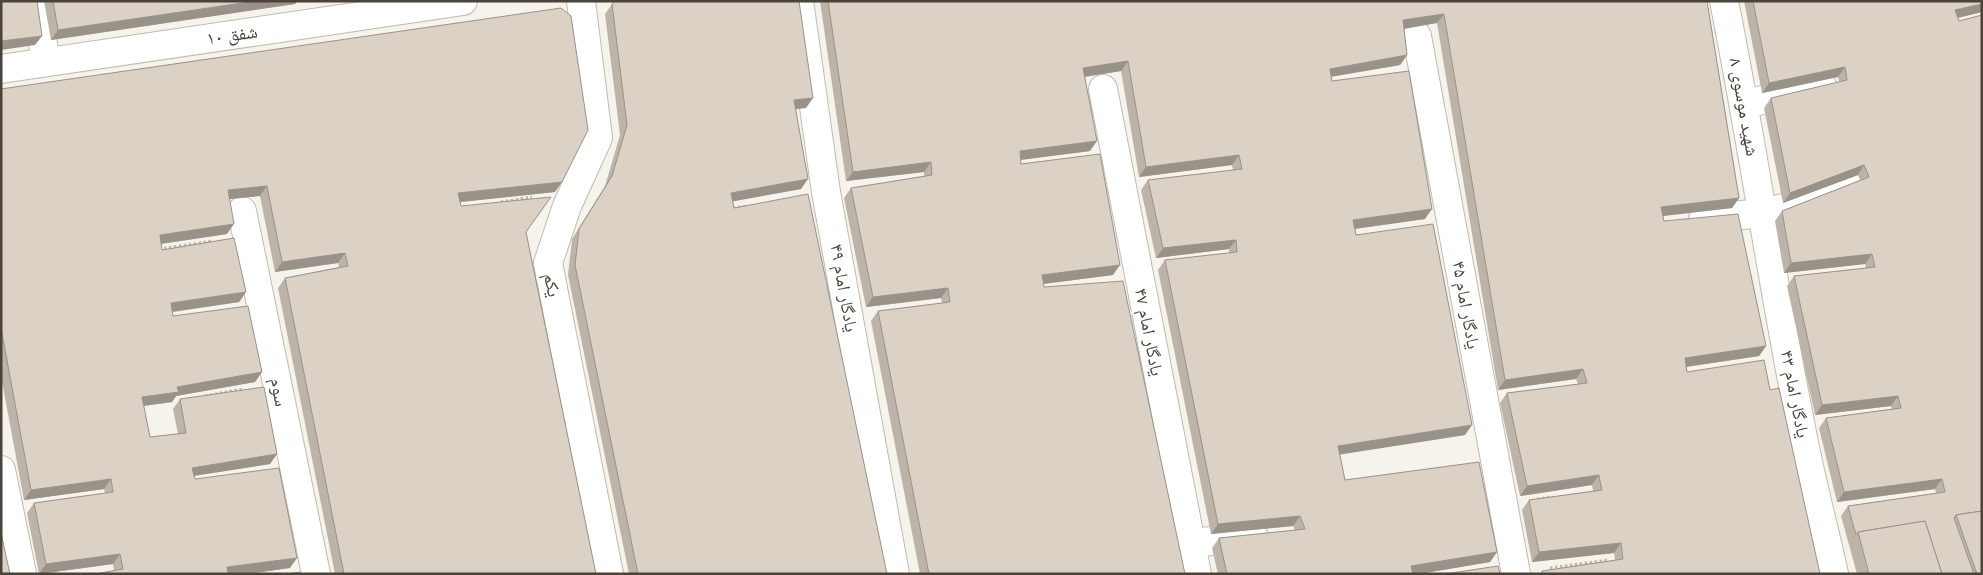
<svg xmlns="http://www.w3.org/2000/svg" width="1983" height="575" font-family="'PT Sans','Noto Naskh Arabic',sans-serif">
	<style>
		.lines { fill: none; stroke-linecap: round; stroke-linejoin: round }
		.minor-casing { stroke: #c2baae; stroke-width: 30 }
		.path { stroke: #c3b69f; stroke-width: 3; stroke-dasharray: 2.5 2.5; stroke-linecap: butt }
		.minor { stroke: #fff; stroke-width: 28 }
		.wall { fill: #bcb4a9 }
		.shaded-wall { fill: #999289 }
		.building { fill: #dbd1c4; stroke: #999289 }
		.labels { text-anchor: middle; stroke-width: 5; stroke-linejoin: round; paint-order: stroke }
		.street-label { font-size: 18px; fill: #4b4339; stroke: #fff }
	</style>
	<rect width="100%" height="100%" fill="#f6f3ec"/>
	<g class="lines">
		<g class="minor-casing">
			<g id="minor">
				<polyline points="36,1 46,62"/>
				<polyline points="581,1 598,138 567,206 548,263 609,574"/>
				<polyline points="799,1 826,192 895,574"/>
				<path d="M1724,1c28,140 48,281 76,421 9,51 23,101 34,152"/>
				<polyline points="1417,36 1516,574"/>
				<polyline points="1,69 463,1"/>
				<polyline points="1103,89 1197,574"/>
				<polyline points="1745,104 1822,86"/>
				<polyline points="242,211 316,574"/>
				<polyline points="1703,219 1762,213 1788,207 1856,182"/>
				<polyline points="1,470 22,574"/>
				<polyline points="1191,543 1254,537"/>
			</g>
		</g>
		<g class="path">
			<polyline points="501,202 532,197"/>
			<polyline points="733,208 747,206"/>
			<polyline points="159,249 213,241"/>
			<polyline points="205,396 243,389"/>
			<polyline points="1537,499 1553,497"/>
			<polyline points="1550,568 1609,560"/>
		</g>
		<use href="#minor" class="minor"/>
	</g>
	<g class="wall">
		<polygon points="44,1 298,1 295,4 51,40"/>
		<polygon points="820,1 1707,1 1739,198 1732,208 1663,216 1664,221 1766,346 1759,356 1686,367 1687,372 1770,390 1820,574 1540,574 1542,571 1615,560 1614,553 1532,562 1522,510 1529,500 1593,491 1592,485 1520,496 1500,403 1507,393 1578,384 1576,379 1498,390 1437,23 1404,29 1407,55 1400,65 1331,77 1332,81 1425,219 1355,229 1356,235 1465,435 1339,454 1345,480 1497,552 1490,562 1419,574 1218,574 1212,548 1219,538 1295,530 1293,526 1211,534 1158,270 1165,260 1229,253 1229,249 1156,258 1141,190 1148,180 1233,170 1232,165 1139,177 1121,71 1085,77 1090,151 1020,160 1021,164 1113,275 1043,284 1044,287 1185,574 920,574 871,321 878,311 942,303 941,298 866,307 844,198 851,188 924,176 924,172 846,181"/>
		<polygon points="1744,1 1982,1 1982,12 1958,18 1982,574 1857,574 1841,516 1848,506 1936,493 1935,489 1837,502 1819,428 1826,418 1892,409 1891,406 1815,415 1787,286 1794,276 1866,268 1865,264 1784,273 1775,221 1782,211 1860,180 1858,175 1783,203 1764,108 1771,98 1839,82 1838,77 1762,93"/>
		<polygon points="612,4 806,108 796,109 801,189 733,201 734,208 887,574 629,574 568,275 572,239 605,186 620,135 605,14"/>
		<polygon points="1,89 555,192 460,202 461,206 526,232 596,574 335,574 278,288 285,278 339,267 338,263 275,272 260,196 229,199 227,234 161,244 162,250 246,292 239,302 173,312 173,316 262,372 255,382 176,396 172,402 143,406 150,437 178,434 173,409 180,399 277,454 270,464 194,476 195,479 290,568 246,574 95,574 114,571 113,564 39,574 27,513 34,503 105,493 104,489 24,500 1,376"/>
	</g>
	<g class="shaded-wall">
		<polygon points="256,1 298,1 295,4 51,40 58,30"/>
		<polygon points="1982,4 1982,12 1948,20 1955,10"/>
		<polygon points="1444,14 1437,23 1396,30 1403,20"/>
		<polygon points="42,36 35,45 1,50 1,41"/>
		<polygon points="1407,55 1400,65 1323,78 1330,69"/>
		<polygon points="1128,61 1121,71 1076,78 1083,68"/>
		<polygon points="1845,67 1838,77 1762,93 1769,83"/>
		<polygon points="813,98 806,108 787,110 794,100"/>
		<polygon points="1097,141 1090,151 1013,161 1020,151"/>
		<polygon points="1239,155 1232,165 1139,177 1146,167"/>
		<polygon points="931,162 924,172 846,181 853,172"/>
		<polygon points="1864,165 1858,175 1783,203 1790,193"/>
		<polygon points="808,179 801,189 724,203 731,193"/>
		<polygon points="562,182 555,192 451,203 458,193"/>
		<polygon points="267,186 260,196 221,200 228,190"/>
		<polygon points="1739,198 1732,208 1654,217 1661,207"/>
		<polygon points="1432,209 1425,219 1346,230 1353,220"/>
		<polygon points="234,224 227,234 153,245 160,235"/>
		<polygon points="1236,240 1229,249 1156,258 1163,248"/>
		<polygon points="345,253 338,263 275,272 282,262"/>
		<polygon points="1872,254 1865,264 1784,273 1791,263"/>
		<polygon points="1120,265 1113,275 1035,285 1042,275"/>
		<polygon points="948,288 941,298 866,307 873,297"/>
		<polygon points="246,292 239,302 164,313 171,303"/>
		<polygon points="1766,346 1759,356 1678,368 1685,358"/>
		<polygon points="1583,369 1576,379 1498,390 1505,380"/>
		<polygon points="262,372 255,382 176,396 172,402 135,407 142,397 177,387"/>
		<polygon points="1898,396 1891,406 1815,415 1822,405"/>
		<polygon points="1472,425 1465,435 1331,456 1338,446"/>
		<polygon points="277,454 270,464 186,477 192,468"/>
		<polygon points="1599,475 1592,485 1520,496 1527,486"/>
		<polygon points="111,479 104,489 24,500 31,490"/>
		<polygon points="1942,479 1935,489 1837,502 1844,492"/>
		<polygon points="1300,516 1293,526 1211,534 1218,524"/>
		<polygon points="1621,543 1614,553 1532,562 1539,552"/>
		<polygon points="1497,552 1490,562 1419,574 1406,574 1411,566"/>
		<polygon points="120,554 113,564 39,574 46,564"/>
		<polygon points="297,558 290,568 246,574 222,574 227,567"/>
	</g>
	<g class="building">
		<polygon points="1,1 37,1 42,36 1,41"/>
		<polygon points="53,1 256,1 58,30"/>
		<polygon points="615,1 799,1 813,98 794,100 808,179 731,193 734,208 808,194 887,574 638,574 575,265 579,229 612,176 627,125 612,4"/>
		<polygon points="828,1 1707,1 1739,198 1661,207 1664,221 1738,214 1766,346 1685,358 1687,372 1764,360 1770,390 1779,388 1820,574 1542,574 1542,571 1623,559 1621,543 1539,552 1529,500 1602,490 1600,481 1599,475 1527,486 1507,393 1587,383 1583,369 1505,380 1444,14 1403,20 1407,55 1330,69 1332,81 1409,71 1432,209 1353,220 1356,235 1433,224 1472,425 1338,446 1345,480 1479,462 1497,552 1411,566 1413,574 1227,574 1219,538 1305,529 1300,516 1218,524 1165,260 1237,252 1236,240 1163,248 1148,180 1242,169 1239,155 1146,167 1128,61 1083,68 1097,141 1020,151 1021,164 1100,154 1120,265 1042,275 1043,280 1044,287 1123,281 1185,574 929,574 878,311 950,302 948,288 873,297 851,188 932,175 931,162 853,172"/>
		<polygon points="1753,1 1982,1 1982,4 1955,10 1959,21 1982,15 1982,511 1956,515 1954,518 1974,574 1942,574 1925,521 1858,532 1856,535 1848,506 1945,492 1942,479 1844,492 1826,418 1901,408 1898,396 1822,405 1794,276 1875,267 1872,254 1791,263 1782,211 1869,177 1864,165 1790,193 1771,98 1847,80 1845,67 1769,83"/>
		<polygon points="561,8 571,16 588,130 562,182 458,193 461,206 551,197 526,232 596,574 344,574 285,278 348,266 345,253 282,262 267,186 228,190 234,224 160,235 162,250 234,238 246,292 171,303 173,316 248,306 262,372 177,387 179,392 142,397 150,437 186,433 180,399 264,387 277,454 192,468 195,479 279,468 297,558 227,567 228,574 95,574 123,569 120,554 46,564 34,503 113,492 111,479 31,490 1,328 1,89"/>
		<polygon points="1982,511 1982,574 1977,574 1956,515"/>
		<polygon points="1925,521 1942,574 1869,574 1858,532"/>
		<polygon points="1,533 10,574 1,574"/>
		<polygon points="1498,566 1500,574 1445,574"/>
		<polygon points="300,572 300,574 287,574"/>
	</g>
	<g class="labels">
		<g class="street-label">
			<text transform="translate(232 35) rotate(-8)" y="6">شفق ۱۰</text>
			<text transform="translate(1744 107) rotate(80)" y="6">شهید موسوی ۸</text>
			<text transform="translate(552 285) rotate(79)" y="6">یکم</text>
			<text transform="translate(844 288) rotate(80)" y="6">یادگار امام ۴۹</text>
			<text transform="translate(1466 305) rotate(80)" y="6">یادگار امام ۴۵</text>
			<text transform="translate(1149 332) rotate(79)" y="6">یادگار امام ۴۷</text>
			<text transform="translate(279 392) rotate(79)" y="6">سوم</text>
			<text transform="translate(1795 394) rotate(79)" y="6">یادگار امام ۴۳</text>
		</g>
	</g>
	<rect width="1983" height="575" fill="none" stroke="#4b4339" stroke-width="5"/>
</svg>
